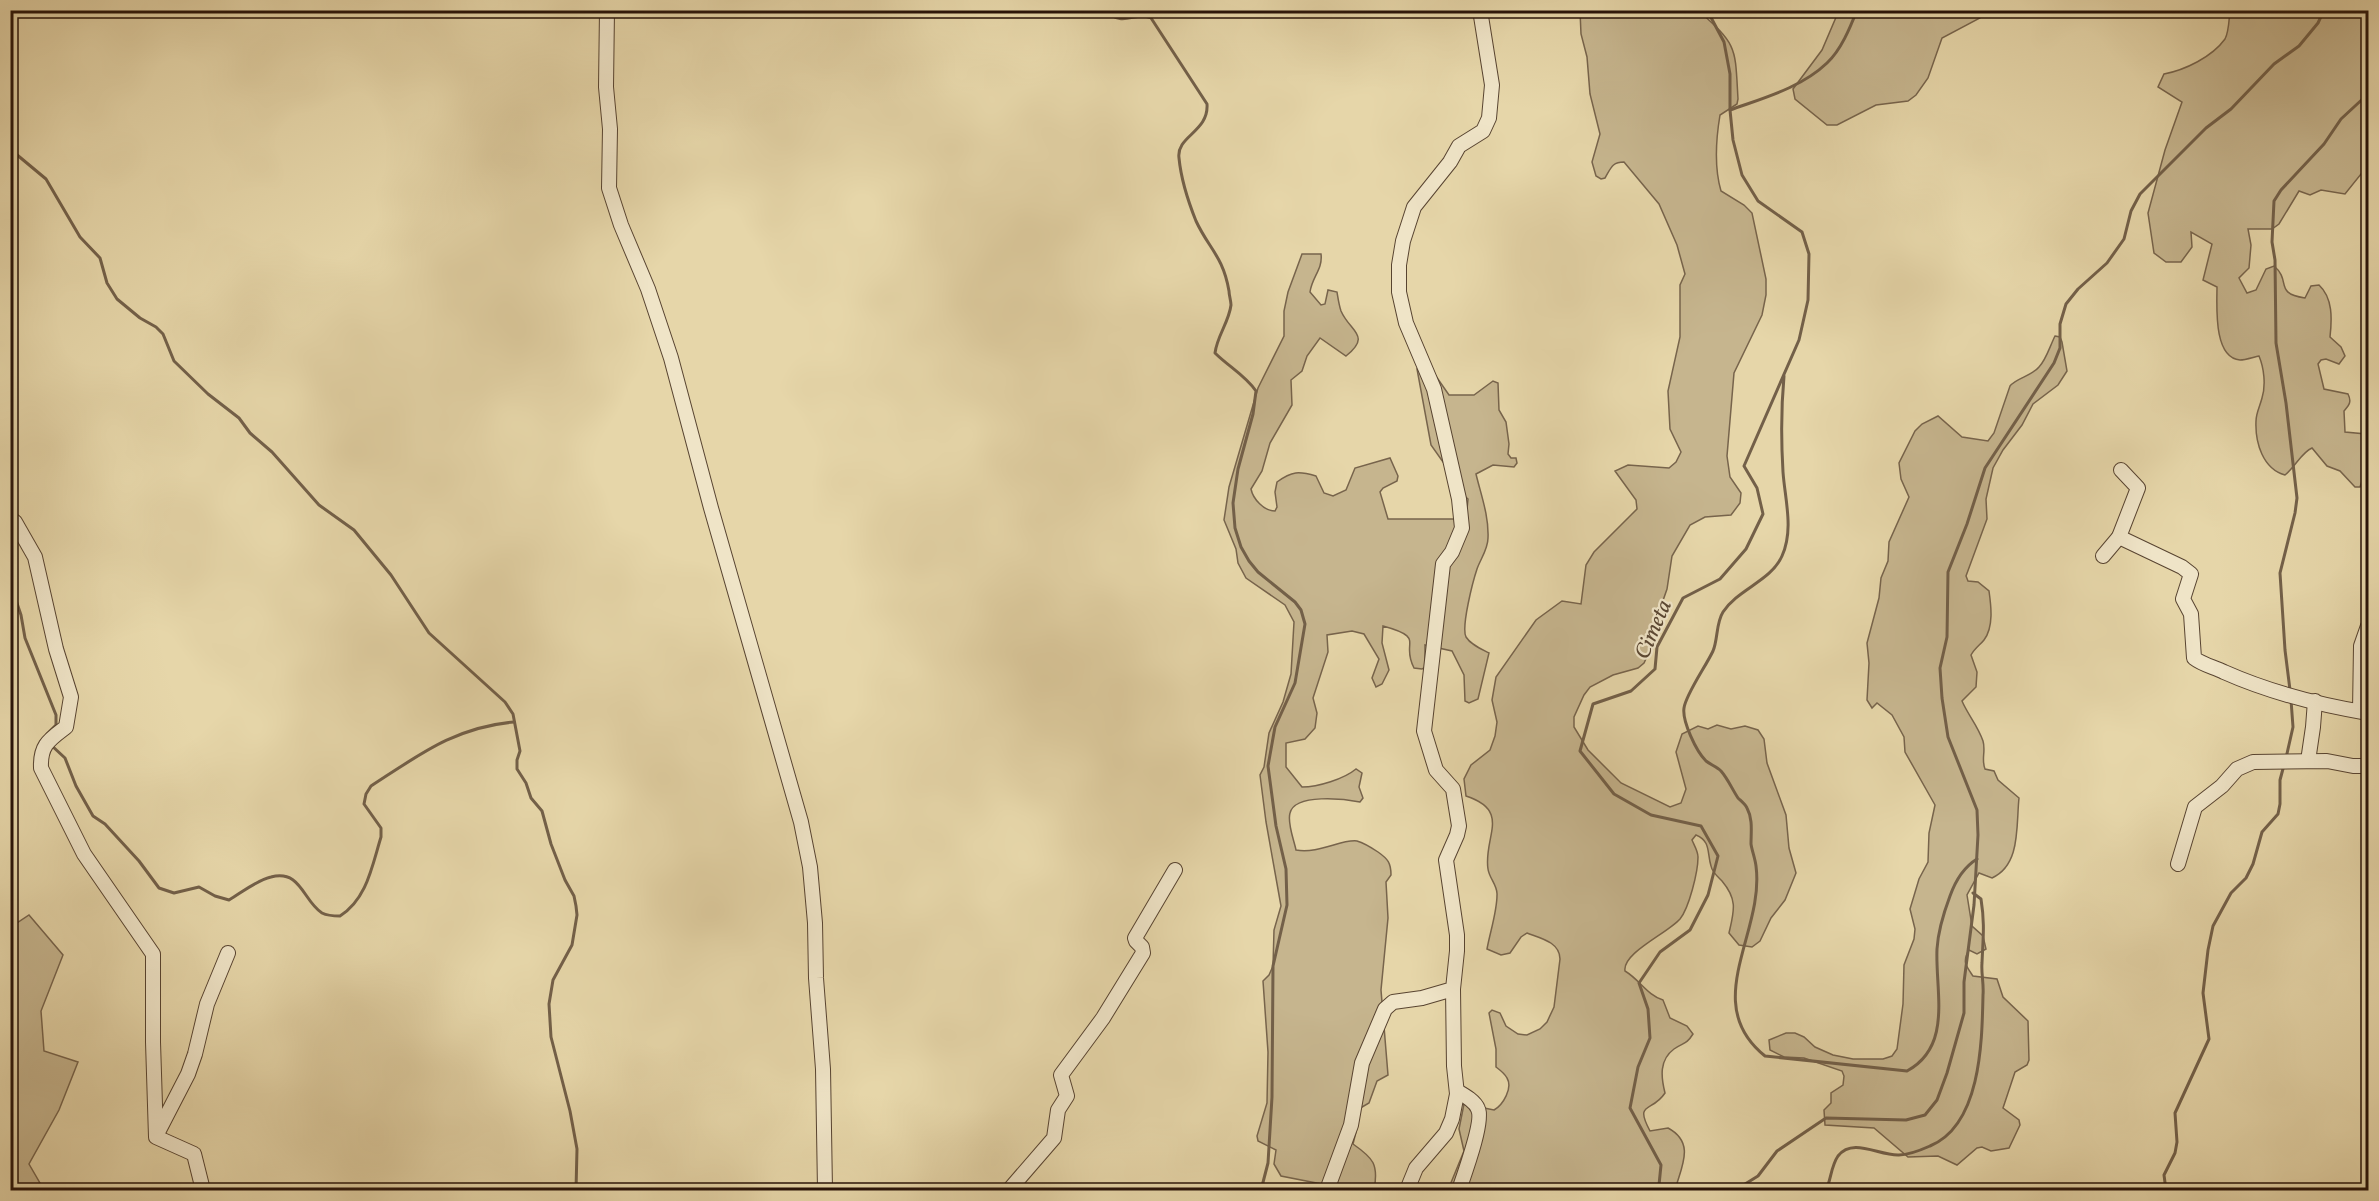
<svg xmlns="http://www.w3.org/2000/svg" width="2379" height="1201" font-family="Vollkorn,serif">
	<style>
		.green { fill: #c6b58e; stroke: #77644c; stroke-width: 1.5 }
		.lines { fill: none; stroke-linecap: round; stroke-linejoin: round }
		.stream { stroke: #736049; stroke-width: 3 }
		.minor-casing { stroke: #584431; stroke-width: 16 }
		.minor { stroke: #efe4c7; stroke-width: 14 }
		.labels { text-anchor: middle; stroke-width: 4.5; stroke-linejoin: round; paint-order: stroke }
		.water-label { font-size: 22px; font-style: italic; fill: #5a4733; stroke: #efe4c7 }
	</style>
	<rect width="100%" height="100%" fill="#e6d6a9"/>
	<filter id="stains"><feTurbulence type="fractalNoise" baseFrequency=".00333" numOctaves="4"/><feColorMatrix values="0 0 0 0 .2 0 0 0 0 .09 0 0 0 0 .02 0 0 0 .5 -.17"/></filter>
	<radialGradient id="worn" r=".72"><stop offset=".6" stop-color="#630" stop-opacity="0"/><stop offset="1" stop-color="#630" stop-opacity=".3"/></radialGradient>
	<g class="green">
		<polygon points="1912,10 1987,11 1980,18 1942,38 1928,78 1916,95 1908,101 1876,105 1837,125 1827,125 1795,99 1793,89 1822,50 1837,15 1842,11 1901,11 1905,14"/>
		<path d="M1580,11h119c39,35 36,36 39,88l-1,5 -17,11c-4,24 -6,52 1,76l23,14 8,8 14,66v16l-4,20 -28,58 -7,83 3,21 11,16 -1,10 -9,12 -26,2 -15,8 -18,31 -5,33 -8,23 -3,25 -12,26 -6,5 -25,7 -23,12 -6,8 -10,22v10l14,23 33,33 49,24 11,-4 5,-14 -10,-37 6,-18 16,-8 10,3 9,-4 14,4 14,-3 13,4 6,9 3,24 19,52 3,33 7,25 -11,27 -14,18 -11,23 -8,6 -13,-2 -10,-12c5,-22 9,-33 -7,-52 -4,-4 -10,-9 -11,-15 -4,-13 0,-25 -15,-31l-4,5c2,5 6,11 6,17 0,15 -9,51 -18,62 -12,14 -58,34 -55,52 15,9 22,24 38,29l7,18 17,8 6,8c-7,11 -9,8 -19,15 -15,11 -13,28 -9,44 -13,20 -31,8 -15,38l18,-3c28,15 13,39 7,62h-227l16,-39 -5,-22 5,-25 30,6c9,-5 19,-22 13,-32 -2,-4 -7,-8 -11,-11v-18l-7,-36 3,-3 8,3 6,13 12,8 9,1 13,-6 7,-7 7,-15 6,-48c0,-17 -20,-21 -33,-26l-6,4 -11,16 -9,2 -14,-6c3,-17 10,-37 10,-54 1,-9 -8,-17 -9,-26 -5,-32 24,-58 -22,-73l-2,-17 7,-14 19,-15 5,-14 2,-14 -5,-22 4,-23 40,-57 26,-19 19,3 5,-39 8,-13 43,-43 -1,-9 -21,-29 13,-6 41,3 7,-6 5,-10 -11,-23 -2,-38 12,-54v-52l5,-11 -8,-29 -18,-41 -35,-42c-12,0 -13,6 -19,16l-4,1 -5,-3 -4,-14 8,-28 -10,-40 -3,-37 -6,-23z"/>
		<path d="M2230,11h138v169l-7,-6 -16,20 -24,-4 -11,5 -11,-4 -20,33 -7,5h-24l3,16 -2,23 -10,10 8,15 9,-3 10,-21 8,-3c18,15 -1,27 31,32l6,-12 8,-1c14,13 13,34 11,52l11,10 4,9 -6,8 -13,-5 -5,1 -3,4 6,25 24,5c4,8 1,11 -4,17l1,21 21,2 1,15 -3,10 2,10 -6,18h-5l-15,-16 -13,-5 -15,-18c-10,4 -17,19 -27,27 -22,-6 -30,-32 -29,-54 0,-8 4,-15 6,-23 4,-13 2,-30 -3,-42 -5,1 -14,4 -19,4 -27,-2 -23,-55 -23,-73l-14,-7 9,-36 -21,-12 1,15 -11,15h-15l-12,-9 -6,-40 17,-63 17,-48 -24,-15 6,-13c21,-4 48,-17 61,-35 4,-7 4,-21 5,-28z"/>
		<path d="M1302,254h19c2,15 -9,23 -11,38l11,13 4,-1 3,-14 9,2c1,6 2,13 4,19 9,21 31,24 5,45l-26,-18 -13,18 -5,15 -11,9 1,25 -22,38 -8,28 -11,18c2,10 13,22 24,22l2,-4 -2,-15 2,-10c15,-11 22,-11 39,-6l8,17 9,3 13,-6 9,-22 35,-10 8,18 -1,5 -14,7 -3,4 8,27h78l2,-20 -16,-14 -4,-16 -17,-24 -14,-76h14l18,26h25l19,-14 5,2 1,27 7,12 3,22 -1,10 3,4h5l1,5 -3,4 -21,-2 -17,9c5,21 13,42 12,64 0,11 -7,20 -11,31 -4,12 -16,58 -11,68 5,8 15,12 23,16l-11,46 -9,4 -4,-2 -1,-26 -12,-24 -27,-6v22l-3,2 -8,-1c-14,-26 13,-30 -31,-42l-1,17 7,27 -7,14 -6,3 -4,-9 7,-19 -15,-25 -12,-3 -25,4 1,17 -15,46 4,15 -2,15 -10,11 -19,4v24l16,20c16,0 42,-8 54,-18l6,4 -3,14 4,11 -3,4c-15,-3 -65,-9 -70,11 -3,10 4,27 6,37 23,4 45,-11 61,-9 7,2 15,7 21,11 10,7 13,11 13,23l-5,7 2,36 -7,72 7,85 -11,6 -8,22 -12,7 1,14 -5,20c20,14 26,20 21,46h-22l-71,-14 -7,-12 2,-14 -18,-9 -1,-5 10,-33 1,-51 -5,-71 6,-6 4,-9 1,-36 7,-24 -15,-84 -6,-47 4,-8 5,-34 14,-31 8,-28 3,-52 -9,-17 -39,-27 -8,-15 -2,-14 -12,-29 5,-33 29,-99 26,-52v-25l4,-19z"/>
		<path d="M2055,336l5,1 2,5 5,29 -9,14 -25,19 -11,21 -19,25 -10,18 -7,31 1,20 -21,57 2,5 10,1 11,9c2,14 5,36 -5,49 -4,5 -9,8 -13,15l6,17 -1,15 -14,14c6,14 16,25 21,40 3,10 -2,18 2,28l9,2 4,9 21,18c-3,28 2,67 -27,80l-13,-5 -12,22 5,31 11,10 3,13 -9,5 -8,-4c-7,12 -3,16 4,26l24,3 6,18 25,24 1,39 -2,5 -12,7 -12,36 16,12 1,5 -11,23 -18,3 -9,-4 -5,1 -20,17 -19,-9 -30,1 -34,-29 -49,-3 -1,-15 7,-7v-10l12,-8 1,-9 -2,-5 -38,-13 -20,-1 -14,-7 -1,-10 17,-7h9l9,4 11,10 18,8 20,4h30l9,-3 5,-7 6,-45 1,-39 10,-26 1,-10 -5,-20 9,-30 9,-17 1,-29 6,-28 -30,-53 -1,-15 -12,-22 -15,-12 -5,5 -5,-8 2,-37 -2,-20 12,-45 2,-20 7,-17 1,-19 20,-45 -8,-18 -2,-16 16,-32 7,-7 16,-8 24,21 26,4 6,-8 16,-47c6,-8 22,-10 29,-19 7,-7 11,-21 16,-31z"/>
		<polygon points="29,915 63,955 41,1011 44,1051 78,1062 59,1110 29,1164 44,1190 11,1190 11,927"/>
	</g>
	<g class="lines">
		<g class="stream">
			<path d="M1104,10c21,19 30,0 47,8l56,86c2,28 -31,32 -28,54 2,21 9,43 17,63 13,28 27,35 33,70 0,4 2,10 2,14 -2,17 -14,31 -16,48 14,14 30,22 41,38l-3,23 -15,55 -5,34 2,25 6,19 8,14 9,11 37,30 6,8 4,14 -10,59 -20,44 -7,39 8,60 10,43 1,36 -14,61 -1,131 -4,66 -7,27"/>
			<path d="M1730,110c33,-12 71,-22 97,-47 14,-13 23,-35 30,-53"/>
			<polyline points="10,149 46,179 80,237 100,258 107,283 117,299 140,318 156,327 163,334 174,361 208,394 239,418 250,433 272,452 319,505 354,530 391,575 429,633 505,702 513,714 520,751 517,760 517,769 526,783 531,798 542,811 551,844 565,880 574,896 576,906 577,915 572,945 553,980 549,1004 551,1037 570,1111 577,1149 576,1190"/>
			<path d="M1784,376c-3,33 -3,63 -1,96 2,28 11,57 -1,84 -11,25 -44,33 -59,56 -7,11 -5,27 -10,39 -7,15 -27,43 -29,57 -2,13 12,43 22,53 5,4 11,6 15,10 7,8 11,18 17,27 3,3 7,6 9,10 6,11 4,24 4,36 1,7 4,14 5,22 9,67 -57,137 9,190l142,15c46,-25 28,-80 30,-122 1,-17 7,-37 13,-53 5,-14 14,-29 27,-37"/>
			<polyline points="10,583 21,615 25,638 56,715 56,725 47,734"/>
			<polyline points="2290,690 2285,650 2280,573 2295,513 2297,498 2286,403 2276,343 2275,260 2272,242 2274,201 2281,190 2324,144 2341,119 2368,94"/>
			<path d="M51,745l14,13 11,28 17,30 12,8 34,37 20,27 15,5 25,-6 16,9 14,4c12,-7 28,-20 42,-23 30,-8 32,24 51,36 4,2 12,3 18,3 27,-17 32,-50 41,-79v-9l-17,-24 2,-10 5,-8c48,-31 84,-59 143,-64"/>
			<polyline points="2286,758 2293,727 2291,700"/>
			<polyline points="1660,1185 1688,1190"/>
			<polyline points="1651,1190 1659,1185 1661,1165 1630,1108 1638,1067 1650,1038 1648,1009 1639,983 1660,952 1690,930 1708,895 1718,856 1701,826 1651,815 1614,794 1580,751 1593,704 1631,691 1655,669 1657,647 1683,598 1720,579 1746,549 1763,514 1757,488 1744,466 1799,340 1808,300 1809,254 1802,232 1758,201 1742,175 1733,140 1730,110 1730,74 1724,42 1707,10"/>
			<polyline points="1726,1190 1737,1189 1758,1176 1777,1151 1826,1118 1906,1120 1925,1115 1937,1100 1947,1073 1964,1013 1964,982 1974,905 1978,835 1977,810 1948,737 1942,698 1940,668 1947,637 1948,572 1967,524 1985,468 2054,363 2060,348 2060,324 2066,304 2078,289 2107,263 2124,239 2131,211 2140,194 2206,128 2231,109 2274,64 2299,46 2318,23 2324,10"/>
			<path d="M1826,1190c5,-10 5,-24 12,-34 15,-19 41,0 61,-1 9,0 22,-5 31,-9 51,-21 52,-104 53,-151 1,-11 -2,-22 -1,-32 1,-25 3,-39 -1,-64l-8,-6"/>
			<polyline points="2166,1190 2164,1175 2175,1153 2177,1142 2175,1113 2209,1039 2203,993 2208,950 2213,926 2231,893 2246,878 2253,864 2262,832 2278,814 2280,804 2280,780 2284,765"/>
		</g>
		<g class="minor-casing">
			<g id="minor">
				<polyline points="607,10 606,87 610,129 609,188 621,225 648,289 671,358 711,508 801,822 810,867 815,923 816,978 823,1069 825,1190"/>
				<path d="M10,518l5,4 20,35 21,92 15,48 -5,30c-17,13 -26,18 -25,41l43,86 69,100v88l3,95 38,17 9,36"/>
				<polyline points="2119,537 2138,488 2121,470"/>
				<path d="M2103,556l16,-19 63,30 9,7 -8,25 8,15 3,44c9,7 20,9 30,14 45,20 96,33 144,41"/>
				<polyline points="2360,711 2361,646 2368,626"/>
				<polyline points="2308,761 2313,727 2315,701"/>
				<polyline points="2178,864 2195,807 2222,786 2237,769 2253,762 2327,761 2353,766 2363,766 2368,763"/>
				<path d="M1457,1091c7,4 18,10 21,18 6,12 -14,66 -19,81"/>
				<polyline points="157,1134 188,1074 195,1054 207,1004 228,953"/>
				<polyline points="1009,1190 1054,1138 1058,1110 1067,1096 1061,1075 1103,1018 1143,953 1142,947 1136,941 1135,938 1175,870"/>
				<polyline points="1327,1190 1351,1125 1362,1063 1385,1009 1393,1002 1422,998 1453,989 1457,951 1457,935 1446,860 1457,835 1459,826 1453,789 1436,770 1424,731 1443,564 1452,552 1462,528 1459,499 1434,389 1406,323 1399,292 1399,265 1403,241 1414,207 1450,162 1459,146 1483,131 1489,118 1492,85 1480,10"/>
				<polyline points="1407,1190 1416,1168 1446,1133 1452,1119 1457,1094 1454,1066 1453,989"/>
			</g>
		</g>
		<use href="#minor" class="minor"/>
	</g>
	<g class="labels">
		<g class="water-label">
			<text transform="translate(1652 629) rotate(-67)" y="8">Cimeta</text>
		</g>
	</g>
	<rect width="2379" height="1201" fill="none" stroke="#e6d6a9" stroke-width="36"/>
	<rect x="12" y="12" width="2355" height="1177" fill="none" stroke="#281309" stroke-width="3"/>
	<rect x="18" y="18" width="2343" height="1165" fill="none" stroke="#281309" stroke-width="1.5"/>
	<rect width="100%" height="100%" filter="url(#stains)"/>
	<rect width="100%" height="100%" fill="url(#worn)"/>
</svg>
